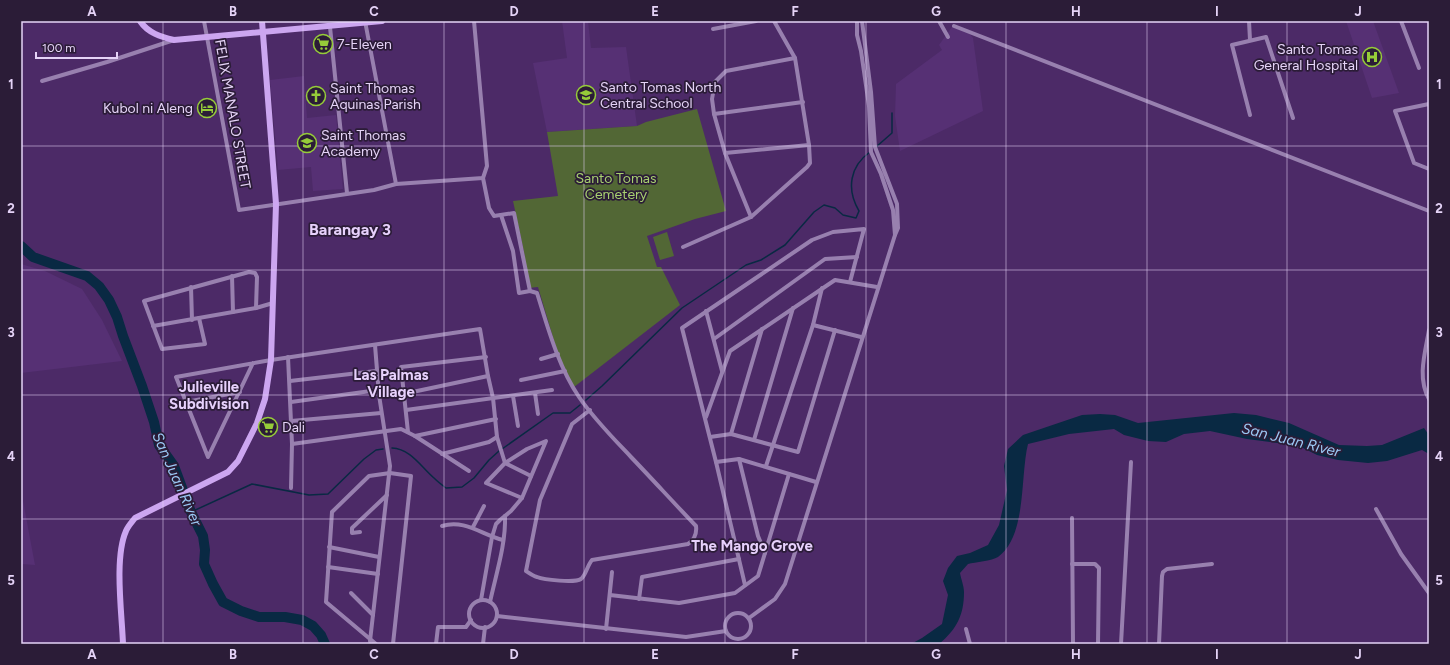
<svg xmlns="http://www.w3.org/2000/svg" width="1450" height="665" font-family="Figtree,sans-serif">
	<style>
		.built { fill: #563074 }
		.green { fill: #526735 }
		.water { fill: #092943 }
		.lines { fill: none; stroke-linecap: round; stroke-linejoin: round }
		.stream { stroke: #092943; stroke-width: 1.5 }
		.river { stroke: #092943; stroke-width: 10 }
		.street { stroke: #9880af; stroke-width: 4 }
		.secondary { stroke: #cca6f0; stroke-width: 6 }
		.grid { fill: none; stroke: #e5d3f7; stroke-width: 1; stroke-opacity: 0.55 }
		.labels { text-anchor: middle; stroke-width: 3.5; stroke-linejoin: round; paint-order: stroke }
		.poi-label { font-size: 14px; fill: #e5d3f7; stroke: #2b1c37; text-anchor: start }
		.street-label { font-size: 14px; fill: #e5d3f7; stroke: #2b1c37 }
		.park-label { font-size: 14px; fill: #a8d170; stroke: #2b1c37 }
		.neighbourhood-label { font-size: 15px; font-weight: bold; fill: #e7d1fc; stroke: #2b1c37 }
		.water-label { font-size: 15px; font-style: italic; fill: #9bc9f5; stroke: #2b1c37 }
		.quarter-label { font-size: 16px; font-weight: bold; fill: #e7d1fc; stroke: #2b1c37 }
		.neatline { fill: none; stroke: #e5d3f7; stroke-width: 1.5 }
		.grid-label { font-size: 13px; text-anchor: middle; font-weight: bold; fill: #e5d3f7 }
	</style>
	<rect width="100%" height="100%" fill="#4c2a67"/>
	<g class="built">
		<polygon points="562,21 588,21 591,48 626,47 637,126 547,132 533,63 567,58"/>
		<polygon points="1346,21 1373,21 1399,93 1372,98"/>
		<polygon points="952,27 970,34 973,38 983,111 900,151 895,116 896,84 942,50 939,45"/>
		<polygon points="304,76 307,118 336,115 343,189 313,191 311,167 278,170 270,80"/>
		<polygon points="21,264 45,271 82,289 102,320 122,361 21,373"/>
		<polygon points="21,490 35,565 21,564"/>
	</g>
	<g class="green">
		<polygon points="697,109 726,211 695,219 647,236 657,267 661,267 680,305 574,387 558,354 538,287 528,288 524,252 513,201 558,196 547,132 637,126 646,122"/>
		<polygon points="667,232 674,256 660,260 653,237"/>
	</g>
	<path class="water" d="M1234,413l22,2 33,8 50,22 28,1 15,-1 42,-17 5,7v19l-7,-4 -35,11 -19,2 -30,-3 -21,-5 -18,-9 -52,-7 -37,-8 -26,3 -18,8 -18,-1 -24,-6 -10,-6 -45,5 -41,10c-8,32 -1,92 -30,113 -6,4 -23,5 -30,7l-8,9c1,6 4,13 4,19 0,23 -7,37 -25,52h-28l11,-6 20,-14 6,-29 -5,-14 5,-13 9,-12 13,-3 18,-8 11,-20 8,-35 -3,-24 4,-17 15,-14 59,-20 18,-1 15,1 23,8z"/>
	<g class="lines">
		<g class="stream">
			<polyline points="876,147 892,133 892,113"/>
			<path d="M586,400l16,-14 80,-78 64,-43 15,-5 24,-15 29,-33 10,-7 11,3 8,7 13,3 3,-7c-13,-22 -9,-45 11,-59"/>
			<path d="M392,448c19,1 29,19 42,30 4,4 8,7 12,10l16,-1 12,-9 15,-18 10,-9"/>
			<polyline points="502,449 553,413 570,413 580,405"/>
			<polyline points="191,512 252,484 309,495 328,494 364,459 376,450 383,449"/>
		</g>
		<polyline class="river" points="21,246 33,257 87,276 99,286 109,300 117,317 123,336 142,386 154,422 159,445 174,466 191,512 203,536 205,550 204,564 213,584 223,602 241,611 259,617 285,617 302,620 313,626 321,635 325,644"/>
		<g class="street">
			<polyline points="204,21 239,210 374,190 396,184 483,178 487,166 474,21"/>
			<polyline points="365,21 396,184"/>
			<polyline points="857,21 857,35 861,51 869,106 871,152 881,174 893,210 895,235 898,228 897,204 875,147 871,92 862,21"/>
			<polyline points="939,21 948,37"/>
			<polyline points="1249,21 1250,40"/>
			<polyline points="1401,21 1419,68"/>
			<polyline points="954,26 1429,211"/>
			<polyline points="330,27 347,193"/>
			<polyline points="713,29 756,21"/>
			<polyline points="42,81 107,62 174,40"/>
			<polyline points="1429,104 1395,111 1414,163 1429,169"/>
			<polyline points="714,114 803,102"/>
			<polyline points="1250,115 1232,45 1266,37 1293,118"/>
			<polyline points="725,153 809,145"/>
			<path d="M483,178l6,30 5,8 20,-3 16,78 7,2c11,35 21,73 42,104 15,22 34,41 52,60 22,23 43,46 65,69 1,8 -2,14 -8,18l-96,16c-5,6 -6,15 -11,19 -6,4 -37,1 -44,-2 -4,-1 -8,-4 -11,-6l14,-71 32,-76 18,-14"/>
			<polyline points="501,215 513,251 519,293 530,291"/>
			<polyline points="751,217 725,153 714,114 712,99 715,82 726,71 795,58"/>
			<polyline points="683,247 751,217 807,167 810,163 809,145 795,58 774,21"/>
			<polyline points="232,276 233,312"/>
			<polyline points="191,287 192,320"/>
			<polyline points="706,311 722,371"/>
			<polyline points="199,318 205,344 162,349 144,301 249,272 255,273 257,277 256,308"/>
			<polyline points="813,325 822,288"/>
			<polyline points="153,326 256,308 273,303"/>
			<path d="M1429,330c-4,23 -12,48 0,69"/>
			<polyline points="714,339 825,259 857,257"/>
			<polyline points="288,357 292,444 291,488"/>
			<polyline points="541,359 558,354"/>
			<polyline points="253,363 208,457 176,377 271,360 480,329 488,376 493,398 497,437 505,463 531,476"/>
			<polyline points="521,380 565,371"/>
			<polyline points="290,381 376,371"/>
			<polyline points="535,393 538,414"/>
			<polyline points="403,394 488,376"/>
			<polyline points="513,396 518,426"/>
			<polyline points="186,402 240,392"/>
			<polyline points="291,402 378,390"/>
			<polyline points="406,410 552,390"/>
			<polyline points="706,417 730,351 835,280 877,287"/>
			<polyline points="291,421 381,413"/>
			<polyline points="408,432 401,367 486,357"/>
			<polyline points="731,434 762,329"/>
			<polyline points="415,436 496,419"/>
			<polyline points="710,437 731,434 798,452 835,330"/>
			<polyline points="754,440 793,308"/>
			<polygon points="546,441 522,498 486,483 505,463 527,449"/>
			<polyline points="292,444 401,429 415,436 469,471"/>
			<polyline points="442,454 489,442 497,437"/>
			<polyline points="739,459 758,536 765,553"/>
			<polyline points="716,462 739,459 816,482"/>
			<polyline points="766,466 813,325 861,337"/>
			<polyline points="1376,509 1401,554 1429,593"/>
			<polyline points="1072,518 1073,644"/>
			<path d="M442,526c23,-7 40,9 61,14"/>
			<polyline points="473,527 484,506"/>
			<polyline points="360,532 352,533 352,528 387,495"/>
			<polyline points="329,547 379,557"/>
			<polyline points="1072,564 1095,564 1099,568 1098,644"/>
			<polyline points="328,567 378,574"/>
			<polyline points="745,585 716,462 682,328 812,240 833,232 864,229 850,282"/>
			<polyline points="351,593 373,615"/>
			<polyline points="610,595 679,603 735,593 758,576 789,474"/>
			<polyline points="639,599 642,577 739,559"/>
			<polyline points="481,600 492,537 496,524 500,520 511,511 522,498"/>
			<circle cx="483" cy="614" r="14"/>
			<path d="M490,602c6,-28 16,-58 15,-86"/>
			<circle cx="738" cy="626" r="13"/>
			<polyline points="497,616 686,637 726,631"/>
			<polyline points="749,618 775,599 785,584 895,235"/>
			<polyline points="606,629 612,572"/>
			<polyline points="966,629 970,644"/>
			<polyline points="370,641 390,466 379,395 375,345"/>
			<polyline points="376,644 326,602 332,512 369,476 390,473 411,476 393,644"/>
			<polyline points="436,644 438,627 466,627 471,620"/>
			<polyline points="483,644 485,627"/>
			<polyline points="1121,644 1131,462"/>
			<polyline points="1159,644 1162,576 1163,572 1167,569 1212,564"/>
		</g>
		<g class="secondary">
			<path d="M140,21c8,12 21,16 34,19l208,-19"/>
			<path d="M123,644c-1,-30 -9,-86 3,-113 2,-5 6,-9 9,-13l93,-46 10,-11 19,-38 8,-24 6,-39 5,-156 -14,-183"/>
		</g>
	</g>
	<path class="grid" d="M163,21v623M303,21v623M444,21v623M584,21v623M725,21v623M866,21v623M1006,21v623M1147,21v623M1287,21v623M21,146h1408M21,270h1408M21,395h1408M21,519h1408"/>
	<defs>
		<g id="supermarket-ring" transform="scale(1)"><circle r="9.5" fill="#2b1c37" stroke="#96cc39" stroke-width="1.5"/><path d="M-6-5.5h2.5l.6 2H6L4.5 2H-2.5L-4.4-4H-6ZM-1.5 3.2a1.3 1.3 0 1 0 .1 0ZM3 3.2a1.3 1.3 0 1 0 .1 0Z" fill="#96cc39"/></g>
		<g id="hospital-ring" transform="scale(1)"><circle r="9.5" fill="#2b1c37" stroke="#96cc39" stroke-width="1.5"/><path d="M-5-5h3v3.5h4V-5h3V5h-3V1.5h-4V5h-3Z" fill="#96cc39"/></g>
		<g id="school-ring" transform="scale(1)"><circle r="9.5" fill="#2b1c37" stroke="#96cc39" stroke-width="1.5"/><path d="M0-5L7-2L0 1L-7-2ZM-4 1L0 2.5L4 1V4Q0 6-4 4Z" fill="#96cc39"/></g>
		<g id="church-ring" transform="scale(1)"><circle r="9.5" fill="#2b1c37" stroke="#96cc39" stroke-width="1.5"/><path d="M-1.2-6h2.4v3.5h3.3v2.4h-3.3V6h-2.4V-.1h-3.3v-2.4h3.3Z" fill="#96cc39"/></g>
		<g id="hotel-ring" transform="scale(1)"><circle r="9.5" fill="#2b1c37" stroke="#96cc39" stroke-width="1.5"/><path d="M-6-4.5h1.5V1H6V5H4.5V3h-9V5H-6ZM-4 0a1.8 1.8 0 1 1 3.6 0ZM.5 0V-2.5h3Q6-2.5 6 0Z" fill="#96cc39"/></g>
	</defs>
	<g fill-rule="evenodd">
		<use href="#supermarket-ring" x="323" y="44"/>
		<use href="#hospital-ring" x="1372" y="57"/>
		<use href="#school-ring" x="586" y="95"/>
		<use href="#church-ring" x="316" y="96"/>
		<use href="#hotel-ring" x="207" y="108"/>
		<use href="#school-ring" x="307" y="143"/>
		<use href="#supermarket-ring" x="268" y="427"/>
	</g>
	<g class="labels">
		<g class="poi-label">
			<text x="337" y="49">7-Eleven</text>
			<text x="1358" y="54" text-anchor="end">Santo Tomas<tspan x="1358" dy="16">General Hospital</tspan></text>
			<text x="600" y="92">Santo Tomas North<tspan x="600" dy="16">Central School</tspan></text>
			<text x="330" y="93">Saint Thomas<tspan x="330" dy="16">Aquinas Parish</tspan></text>
			<text x="193" y="113" text-anchor="end">Kubol ni Aleng</text>
			<text x="321" y="140">Saint Thomas<tspan x="321" dy="16">Academy</tspan></text>
			<text x="282" y="432">Dali</text>
		</g>
		<g class="street-label">
			<text transform="translate(233 114) rotate(80)" y="5">FELIX MANALO STREET</text>
		</g>
		<g class="park-label">
			<text x="616" y="183">Santo Tomas<tspan x="616" dy="16">Cemetery</tspan></text>
		</g>
		<g class="neighbourhood-label">
			<text x="391" y="380">Las Palmas<tspan x="391" dy="17">Village</tspan></text>
			<text x="209" y="392">Julieville<tspan x="209" dy="17">Subdivision</tspan></text>
			<text x="752" y="551">The Mango Grove</text>
		</g>
		<g class="water-label">
			<text transform="translate(1291 440) rotate(14)" y="5">San Juan River</text>
			<text transform="translate(177 479) rotate(66)" y="5">San Juan River</text>
		</g>
		<g class="quarter-label">
			<text x="350" y="235">Barangay 3</text>
		</g>
	</g>
	<rect width="1450" height="665" fill="none" stroke="#2b1c37" stroke-width="44"/>
	<path d="M36 52v6h81v-6" fill="none" stroke="#e5d3f7" stroke-width="2"/>
	<text x="42" y="52" font-size="12" fill="#e5d3f7" stroke="#2b1c37" stroke-width="3" paint-order="stroke">100 m</text>
	<rect x="22" y="22" width="1406" height="621" class="neatline"/>
	<g class="grid-label">
		<text x="92" y="16">A</text>
		<text x="233" y="16">B</text>
		<text x="374" y="16">C</text>
		<text x="514" y="16">D</text>
		<text x="655" y="16">E</text>
		<text x="795" y="16">F</text>
		<text x="936" y="16">G</text>
		<text x="1076" y="16">H</text>
		<text x="1217" y="16">I</text>
		<text x="1358" y="16">J</text>
		<text x="11" y="89">1</text>
		<text x="1439" y="89">1</text>
		<text x="11" y="213">2</text>
		<text x="1439" y="213">2</text>
		<text x="11" y="337">3</text>
		<text x="1439" y="337">3</text>
		<text x="11" y="461">4</text>
		<text x="1439" y="461">4</text>
		<text x="11" y="585">5</text>
		<text x="1439" y="585">5</text>
		<text x="92" y="659">A</text>
		<text x="233" y="659">B</text>
		<text x="374" y="659">C</text>
		<text x="514" y="659">D</text>
		<text x="655" y="659">E</text>
		<text x="795" y="659">F</text>
		<text x="936" y="659">G</text>
		<text x="1076" y="659">H</text>
		<text x="1217" y="659">I</text>
		<text x="1358" y="659">J</text>
	</g>
</svg>
